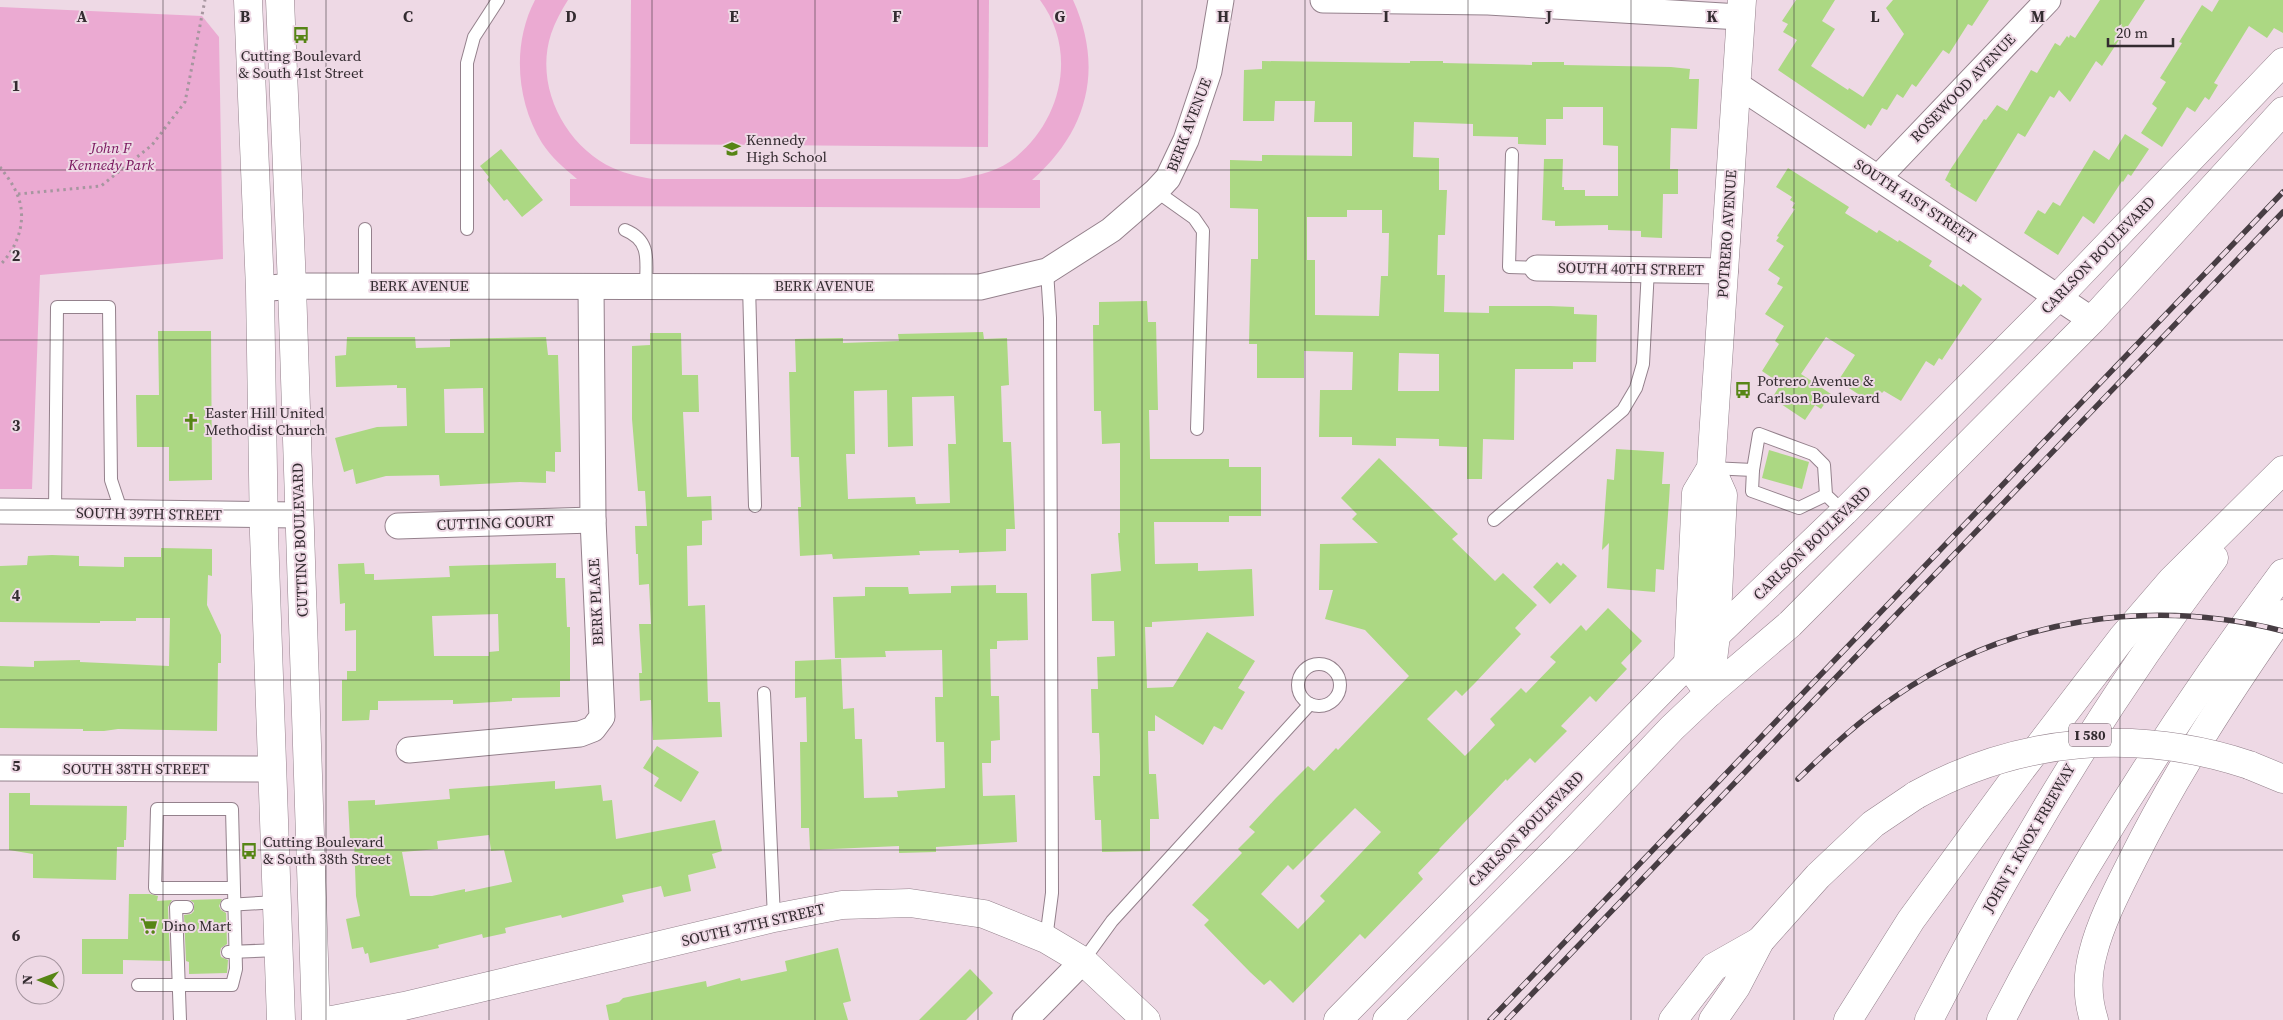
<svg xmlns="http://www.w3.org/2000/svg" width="2283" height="1020" font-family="'Source Serif 4',serif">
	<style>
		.green { fill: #ebaad2 }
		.building { fill: #acd883; fill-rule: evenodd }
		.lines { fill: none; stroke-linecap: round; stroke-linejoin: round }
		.service-casing { stroke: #94818c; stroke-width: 14 }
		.minor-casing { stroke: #94818c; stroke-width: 27 }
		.tertiary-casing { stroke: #94818c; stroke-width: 29 }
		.secondary-casing { stroke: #94818c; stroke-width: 29 }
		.primary-casing { stroke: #94818c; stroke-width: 29 }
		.motorway-casing { stroke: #94818c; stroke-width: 29 }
		.path { stroke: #a6969f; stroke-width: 3; stroke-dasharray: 2.5 4; stroke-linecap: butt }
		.service { stroke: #fff; stroke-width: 12 }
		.minor { stroke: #fff; stroke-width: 25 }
		.tertiary { stroke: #fff; stroke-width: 28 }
		.secondary { stroke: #fff; stroke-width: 28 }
		.primary { stroke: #fff; stroke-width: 28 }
		.motorway { stroke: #fff; stroke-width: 28 }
		.rail-casing { stroke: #473d43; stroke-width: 5.5 }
		.rail { stroke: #eed9e5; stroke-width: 4; stroke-dasharray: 11; stroke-linecap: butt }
		.tertiary-bridge-casing { stroke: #94818c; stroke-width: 29; stroke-linecap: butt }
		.tertiary-bridge { stroke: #fff; stroke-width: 28 }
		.grid { fill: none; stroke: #332b30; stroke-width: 1; stroke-opacity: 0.55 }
		.labels { text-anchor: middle; stroke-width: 4; stroke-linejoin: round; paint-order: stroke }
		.shield { fill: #eed9e5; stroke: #6b5f66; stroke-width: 1 }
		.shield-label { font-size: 14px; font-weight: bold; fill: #332b30 }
		.poi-label { font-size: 15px; fill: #332b30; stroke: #eed9e5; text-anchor: start }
		.street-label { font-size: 15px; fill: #332b30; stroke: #eed9e5 }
		.park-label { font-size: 15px; font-style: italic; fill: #78155d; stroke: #eed9e5 }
		.grid-label { font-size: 16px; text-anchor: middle; font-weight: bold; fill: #332b30; stroke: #eed9e5; stroke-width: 4; stroke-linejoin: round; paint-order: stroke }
	</style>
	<rect width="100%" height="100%" fill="#eed9e5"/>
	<g class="green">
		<path d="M535,0h33c-7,11 -13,22 -17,34 -17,52 14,112 62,134 13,6 27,9 40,11h306c20,-4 41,-8 57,-22 47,-39 61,-107 24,-157h33c31,68 15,131 -41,180h8v28l-470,-2v-27h7c-13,-11 -26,-22 -35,-36 -26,-42 -30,-99 -7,-143z"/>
		<polygon points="631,0 989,0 988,147 630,144"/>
		<polygon points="0,7 202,16 219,37 223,259 40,275 32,489 0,489"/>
	</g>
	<g class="building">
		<polygon points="1796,0 1835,0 1822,21 1835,29 1811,66 1848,90 1849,88 1863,97 1904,34 1886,8 1893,0 1989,0 1972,26 1968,24 1949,54 1943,50 1916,87 1912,84 1903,98 1897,94 1887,110 1882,108 1871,126 1868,124 1865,129 1778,70 1797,40 1783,32 1788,24 1782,21"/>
		<polygon points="2100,0 2145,0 2102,66 2096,61 2070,102 2059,90 2054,98 2050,96 2025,137 2018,133 1976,202 1950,186 1951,184 1945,180 1950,170 1984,119 1986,120 1997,105 2007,111 2031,70 2037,73 2055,43 2060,46 2067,36 2069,38 2070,35 2075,38"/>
		<polygon points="2219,0 2283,0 2283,33 2274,28 2267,38 2249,26 2214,83 2218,85 2209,100 2205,97 2195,112 2187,107 2162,147 2141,133 2157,108 2152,104 2166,82 2160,78 2182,43 2179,42 2202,5 2212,12"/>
		<path d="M1262,61l148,2v-2h33v2l89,2v-3h32v3l107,2 19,2 -1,10h10l-2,50 -26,-1 -1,41h8v25h-15l-1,44 -21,-1v-6l-33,-1v-5l-53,1v-5l-13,-1 2,-61h19l-1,28h2v3h21v6h33v-50l-15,-1v-38h-40v12h-17v26l-28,-1v-7l-45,-1v-12l-59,-2 -1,35 26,1v32h8l-2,45h-7l-1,40h8l-1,37 45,1v-7h61l24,1v7l23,1 -1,47h-23v7h-58l-1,71 -31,-1 -1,40h-15v-32l-28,-1v-7l-43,-1v8l-44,-1v-8h-33l1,-47h32l1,-38 -49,-1v27h-47v-34h-8l2,-85h7v-50l-28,-1v-48l32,1v-6l90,1v-34h-38l1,-21h-40l-1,20h-31l1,-51 18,-1zM1347,210h35v23h7l-1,43h-7l-2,40 -64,-1v-55h-8v-43h40zM1399,353l40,1v37h-41z"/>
		<polygon points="2125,134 2149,149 2131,176 2128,174 2123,182 2122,181 2094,224 2083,216 2058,255 2024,233 2038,210 2045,214 2053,202 2060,206 2094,150 2109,160"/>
		<polygon points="501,149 543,200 522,217 507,199 504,201 487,180 489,177 480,166"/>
		<polygon points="1788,168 1849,207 1845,213 1877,233 1879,230 1898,242 1899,240 1932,261 1929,266 1961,287 1963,284 1982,299 1942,360 1939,358 1934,366 1926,361 1901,401 1884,391 1882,393 1880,391 1872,403 1838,381 1855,355 1826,337 1801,374 1831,394 1821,409 1815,405 1805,420 1772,398 1781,384 1762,371 1779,344 1775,341 1784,326 1765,314 1783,287 1777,284 1780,278 1768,270 1784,246 1776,241 1779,237 1777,236 1795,209 1792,208 1795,203 1790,200 1792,197 1776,187"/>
		<polygon points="1147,301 1148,322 1156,322 1158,410 1149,410 1150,459 1229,459 1229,467 1261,467 1261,516 1229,516 1229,522 1154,522 1155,564 1198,563 1198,571 1252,569 1254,616 1152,622 1152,627 1145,627 1147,688 1173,687 1207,632 1255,661 1238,688 1245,692 1234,710 1222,730 1214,726 1203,745 1155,715 1155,731 1148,731 1149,774 1156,774 1159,819 1150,819 1150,851 1102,852 1101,820 1095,820 1093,776 1100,776 1100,756 1099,733 1092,733 1091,689 1098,689 1097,657 1115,656 1114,621 1092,621 1091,574 1121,571 1118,533 1120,533 1120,443 1102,444 1101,411 1094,411 1093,325 1099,325 1099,302"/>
		<polygon points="158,331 211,331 212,480 169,481 169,447 137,447 136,395 159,395"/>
		<path d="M983,332l1,7 23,-1 2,47 -8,1 2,56h8l4,87h-9v22l-47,2v-3l-40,1 1,4 -87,4 -1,-5 -32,2 -2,-49h3l-2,-50h-8l-2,-85h7l-1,-33 48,-1v5l56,-2 -1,-7zM887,390l1,57 25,-1 -1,-49 42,-1 2,48h-8l2,59 -34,1 -1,-7 -67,2 -2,-45h9l-1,-63z"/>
		<polygon points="650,333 681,333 682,375 698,375 699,412 683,412 687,497 711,496 712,520 702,521 702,545 687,546 688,606 705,605 708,702 720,702 722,737 653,740 651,700 640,701 639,673 642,673 639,624 651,624 649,584 639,585 638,554 636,554 635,526 647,526 645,491 638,491 632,419 632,346 650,345"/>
		<path d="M347,337h68l1,11 34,-1v-8l96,-2 2,18h10l3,97h-6v20l-9,-1v12l-26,-1 -80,4 -1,-11 -53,1 -30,8 -3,-15 -9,3 -9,-34 42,-11 30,-1 -1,-38h-9v-3l-61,2 -1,-31 11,-1zM483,388l1,45h-39l-1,-44z"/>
		<polygon points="1616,449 1664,452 1662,484 1670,484 1669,500 1664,570 1656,569 1655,592 1607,588 1609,543 1602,550 1607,479 1614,480"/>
		<polygon points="1769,450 1809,462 1802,489 1762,478"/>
		<path d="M1379,458l79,76 -6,5 43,42 8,-8 34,32 -22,23 6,6 -46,49 -13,13 -6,-6 -29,29 38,37 30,-31 -5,-6 31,-31 5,5 30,-31 -6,-5 31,-32 5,6 22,-23 34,33 -21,22 6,6 -22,23 -9,10 -6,-6 -29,30 6,5 -32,32 -5,-5 -23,23 -1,-2 -67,70 1,1 -22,23 5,6 -58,60 -5,-5 -67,69 -23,-23 -6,5 -14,-13 -46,-47 5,-5 -17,-15 50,-52 -4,-4 17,-17 -6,-5 27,-29 32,-32 6,5 22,-23 2,2 71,-74 -44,-46 -40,-11 8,-29h-14l1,-46 58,-1 -26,-24 5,-5 -16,-16zM1355,808l26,24 -61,64 5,5 -27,28 -37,-35 27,-29 5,5z"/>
		<polygon points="161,548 212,549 212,576 208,575 207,605 221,635 221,663 218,663 217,731 118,729 104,731 83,731 83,729 0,728 0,666 34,667 34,661 80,660 80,662 169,666 170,618 136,618 136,621 100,621 100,623 0,622 0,566 27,565 28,556 52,555 79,556 79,566 124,567 124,557 161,557"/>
		<polygon points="1557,562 1561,566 1563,563 1577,576 1550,604 1533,587"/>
		<path d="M364,563l1,11h9v6l76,-3 -1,-11 107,-3v15h9l2,49h3v54h-10v16l-48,1v3l-34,2 -25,1v-4l-75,1v9h-8l-1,10 -27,1v-41h5v-9h9v-41l-11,1v-28l-5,1 -2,-40zM498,614l1,37 -10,1v4h-55l-2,-40z"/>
		<polygon points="996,585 996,593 1027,593 1028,640 997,641 997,649 990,649 991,696 999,696 1000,740 991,741 991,763 982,763 983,796 1015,795 1017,842 936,847 936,852 899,853 899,846 810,850 809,828 801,828 801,812 800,742 807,742 806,697 795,698 795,661 841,659 843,709 854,708 855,739 862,739 864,798 898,797 897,791 945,788 944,742 936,742 935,697 943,697 942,650 885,651 886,657 835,658 833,597 865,596 865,587 908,587 909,594 951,593 951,586"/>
		<polygon points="657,746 699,772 681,802 654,786 659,778 643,768"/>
		<path d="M555,781v8l46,-4 2,16 9,-1 4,39 99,-19 7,31 -10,3 4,14 -28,7 3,16 -27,6 -3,-11 -39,9 2,7 -62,16 -1,-3 -56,13 1,5 -23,5 -1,-4 -44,11 1,3 -69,15 -2,-10 -3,1 -2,-7 -11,2 -6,-30 14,-3 -4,-20 -2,-57 -4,1 -2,-39 27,-1v5l75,-6 -1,-10zM489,835l2,16 13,-1 8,32 -47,10v-3l-33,7h-22l-8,-44 36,-3 -1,-8z"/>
		<polygon points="9,793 30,793 30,805 127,806 126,840 124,840 124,847 117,847 116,880 33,878 33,854 9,850"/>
		<polygon points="129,894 150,894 158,896 157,901 172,900 168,907 170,961 123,960 123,974 82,974 82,939 128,939"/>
		<polygon points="222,899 219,906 221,910 226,913 227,944 221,948 220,953 221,957 228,960 227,973 189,974 189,962 186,961 184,915 191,914 194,911 194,903 190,900"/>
		<polygon points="838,948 851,1001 843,1003 848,1020 609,1020 606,1005 619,1002 623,998 706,981 707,987 740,978 741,981 787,971 785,961"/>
		<polygon points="970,969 993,993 966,1020 919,1020"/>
	</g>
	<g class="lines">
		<g class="service-casing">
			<g id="service">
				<polyline points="1512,154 1509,267 1537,268"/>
				<polyline points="1156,191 1194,218 1203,231 1197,429"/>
				<polyline points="365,229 365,286"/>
				<polyline points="467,229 467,63 474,37 498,0"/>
				<path d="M625,230c27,11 21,32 21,57"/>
				<polyline points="749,286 755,506"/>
				<polyline points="1711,468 1753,470 1752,491 1799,508 1826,495"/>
				<polyline points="1753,470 1759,434 1813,454 1824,465 1826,495 1844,512"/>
				<polyline points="55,512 57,307 109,307 111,480 122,513"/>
				<polyline points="1494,520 1623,410 1636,388 1643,364 1648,269"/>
				<circle cx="1319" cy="685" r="21"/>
				<polyline points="764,693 774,918"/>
				<polyline points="227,905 277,902"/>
				<polyline points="1046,939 1052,893 1050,318 1047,271"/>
				<polyline points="228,952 278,950"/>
				<polyline points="1083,961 1112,921 1310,704"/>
				<polyline points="138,985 232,985 236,969 232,809 157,809 155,888 233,888"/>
				<polyline points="180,1020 176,907 187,907"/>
			</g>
		</g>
		<g class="minor-casing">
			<g id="minor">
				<polyline points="1323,0 1488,2 1740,17"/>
				<polyline points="1736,84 2092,320"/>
				<polyline points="1879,177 2048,0"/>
				<polyline points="1537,268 1725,271"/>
				<polyline points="260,289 292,286 980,287 1047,271 1111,230 1156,191 1168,178 1186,140 1209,71 1221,0"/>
				<polyline points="0,511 299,515"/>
				<polyline points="398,526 593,520"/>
				<polyline points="409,750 580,734 593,729 602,717 593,520 591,287"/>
				<polyline points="0,768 272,769"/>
				<polyline points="1025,1020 1083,961"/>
			</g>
		</g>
		<g class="tertiary-casing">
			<g id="tertiary">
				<polyline points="1709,693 1688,664 1696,493 1711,468 1742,0"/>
				<polyline points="1709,693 1716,635 1723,495 1711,468"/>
				<polyline points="2249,765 2283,779"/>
				<polyline points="332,1020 404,1006 774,918 842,905 910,903 984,914 1046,939 1083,961 1146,1020"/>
				<polyline points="1673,1020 1714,967 1760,941"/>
				<polyline points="1713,1020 1736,987 1760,941 1818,876 1873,824 1916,795"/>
			</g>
		</g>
		<g class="secondary-casing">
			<g id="secondary">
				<polyline points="1338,1020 1716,635 1844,512 2059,296 2283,62"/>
				<polyline points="1387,1020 1560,846 1672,728 1709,693 1790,624 2092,320 2283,111"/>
			</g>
		</g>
		<g class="primary-casing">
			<g id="primary">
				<polyline points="248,0 260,289 264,534 281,1020"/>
				<polyline points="280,0 292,286 316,1020"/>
			</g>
		</g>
		<g class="motorway-casing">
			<g id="motorway">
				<polyline points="1848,1020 1911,920 2020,771 2122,638 2172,580 2283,470"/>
				<path d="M1929,1020c83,-162 175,-316 285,-462"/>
				<path d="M2001,1020c81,-158 175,-304 282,-447"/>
				<path d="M2094,1020c-7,-22 -7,-45 -1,-67 8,-32 25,-64 40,-94 43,-86 95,-166 150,-245"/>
			</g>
		</g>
		<g class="path">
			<path d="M0,167c6,8 13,17 17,27 11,25 1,53 -17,71"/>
			<polyline points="18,194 101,186 152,145 185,102 205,0"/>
		</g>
		<use href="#service" class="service"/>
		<use href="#minor" class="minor"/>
		<use href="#tertiary" class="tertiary"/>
		<use href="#secondary" class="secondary"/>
		<use href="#primary" class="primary"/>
		<use href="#motorway" class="motorway"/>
		<g class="rail-casing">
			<g id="rail">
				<path d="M1798,779c31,-30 62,-59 98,-83 113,-78 255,-99 387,-65"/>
				<polyline points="1490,1020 2283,192"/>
				<polyline points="1507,1020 2283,212"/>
			</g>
		</g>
		<use href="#rail" class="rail"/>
		<g class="tertiary-bridge-casing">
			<path id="tertiary-bridge" d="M1916,795c104,-58 221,-67 333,-30"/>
		</g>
		<use href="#tertiary-bridge" class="tertiary-bridge"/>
	</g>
	<path class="grid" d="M163,0v1020M326,0v1020M489,0v1020M652,0v1020M815,0v1020M978,0v1020M1142,0v1020M1305,0v1020M1468,0v1020M1631,0v1020M1794,0v1020M1957,0v1020M2120,0v1020M0,170h2283M0,340h2283M0,510h2283M0,680h2283M0,850h2283"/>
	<defs>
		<g id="bus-bare" transform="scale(1.35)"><path d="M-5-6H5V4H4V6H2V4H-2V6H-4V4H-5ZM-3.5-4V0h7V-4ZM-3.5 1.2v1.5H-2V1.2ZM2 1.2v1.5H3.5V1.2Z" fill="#568515" stroke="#eed9e5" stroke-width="2.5" paint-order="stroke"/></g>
		<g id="school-bare" transform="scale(1.35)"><path d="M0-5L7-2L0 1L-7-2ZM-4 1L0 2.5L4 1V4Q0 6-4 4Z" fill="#568515" stroke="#eed9e5" stroke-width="2.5" paint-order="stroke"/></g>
		<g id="church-bare" transform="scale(1.35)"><path d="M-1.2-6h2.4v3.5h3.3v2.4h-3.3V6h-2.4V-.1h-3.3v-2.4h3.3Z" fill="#568515" stroke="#eed9e5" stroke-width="2.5" paint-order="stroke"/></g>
		<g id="supermarket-bare" transform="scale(1.35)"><path d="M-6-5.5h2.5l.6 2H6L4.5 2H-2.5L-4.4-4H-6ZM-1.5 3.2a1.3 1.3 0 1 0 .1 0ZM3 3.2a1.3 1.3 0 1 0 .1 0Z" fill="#568515" stroke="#eed9e5" stroke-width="2.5" paint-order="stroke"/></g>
	</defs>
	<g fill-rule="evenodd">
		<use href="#bus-bare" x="301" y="35"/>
		<use href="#school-bare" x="732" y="149"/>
		<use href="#bus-bare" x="1743" y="390"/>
		<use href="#church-bare" x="191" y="422"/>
		<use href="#bus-bare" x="249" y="851"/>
		<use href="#supermarket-bare" x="149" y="926"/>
	</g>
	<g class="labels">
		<rect class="shield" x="2069" y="723.5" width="42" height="23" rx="4"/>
		<g class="shield-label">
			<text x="2090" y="740">I 580</text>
		</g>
		<g class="poi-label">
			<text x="301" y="61" text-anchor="middle">Cutting Boulevard<tspan x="301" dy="17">&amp; South 41st Street</tspan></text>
			<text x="746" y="145">Kennedy<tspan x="746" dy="17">High School</tspan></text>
			<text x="1757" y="386">Potrero Avenue &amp;<tspan x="1757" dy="17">Carlson Boulevard</tspan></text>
			<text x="205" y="418">Easter Hill United<tspan x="205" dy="17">Methodist Church</tspan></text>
			<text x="263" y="847">Cutting Boulevard<tspan x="263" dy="17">&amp; South 38th Street</tspan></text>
			<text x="163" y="931">Dino Mart</text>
		</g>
		<g class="street-label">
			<text transform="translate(1963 88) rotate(-46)" y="5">ROSEWOOD AVENUE</text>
			<text transform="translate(1189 125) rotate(-69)" y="5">BERK AVENUE</text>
			<text transform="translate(1915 201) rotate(33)" y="5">SOUTH 41ST STREET</text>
			<text transform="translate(1727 234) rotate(-86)" y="5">POTRERO AVENUE</text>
			<text transform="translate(2098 255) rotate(-46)" y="5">CARLSON BOULEVARD</text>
			<text transform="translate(1631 269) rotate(1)" y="5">SOUTH 40TH STREET</text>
			<text x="419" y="291">BERK AVENUE</text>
			<text x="824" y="291">BERK AVENUE</text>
			<text transform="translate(149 514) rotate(1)" y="5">SOUTH 39TH STREET</text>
			<text transform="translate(495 523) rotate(-2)" y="5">CUTTING COURT</text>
			<text transform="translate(300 540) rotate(-92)" y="5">CUTTING BOULEVARD</text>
			<text transform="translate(1812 543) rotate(-44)" y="5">CARLSON BOULEVARD</text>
			<text transform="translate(596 602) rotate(-93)" y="5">BERK PLACE</text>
			<text x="136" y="774">SOUTH 38TH STREET</text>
			<text transform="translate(1526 829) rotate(-45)" y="5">CARLSON BOULEVARD</text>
			<text transform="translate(2029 838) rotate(-60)" y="5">JOHN T. KNOX FREEWAY</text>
			<text transform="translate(753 925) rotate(-13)" y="5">SOUTH 37TH STREET</text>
		</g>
		<g class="park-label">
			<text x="111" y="153">John F<tspan x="111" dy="17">Kennedy Park</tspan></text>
		</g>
	</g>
	<g class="grid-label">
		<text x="82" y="22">A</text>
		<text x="245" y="22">B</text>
		<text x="408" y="22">C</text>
		<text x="571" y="22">D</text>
		<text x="734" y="22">E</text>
		<text x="897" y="22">F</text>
		<text x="1060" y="22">G</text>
		<text x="1223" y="22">H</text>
		<text x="1386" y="22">I</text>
		<text x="1549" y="22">J</text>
		<text x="1712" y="22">K</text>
		<text x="1875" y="22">L</text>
		<text x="2038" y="22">M</text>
		<text x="16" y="91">1</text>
		<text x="16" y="261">2</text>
		<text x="16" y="431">3</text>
		<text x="16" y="601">4</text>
		<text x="16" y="771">5</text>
		<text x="16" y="941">6</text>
	</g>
	<g transform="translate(40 980) rotate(271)"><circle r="24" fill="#eed9e5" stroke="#a3939d"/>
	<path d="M0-4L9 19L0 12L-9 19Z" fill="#568515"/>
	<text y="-8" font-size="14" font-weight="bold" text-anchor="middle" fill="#332b30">N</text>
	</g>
	<path d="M2108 38v8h65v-8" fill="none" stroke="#332b30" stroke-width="2.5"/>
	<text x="2116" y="38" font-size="15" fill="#332b30" stroke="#eed9e5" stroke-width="4" paint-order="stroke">20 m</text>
</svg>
